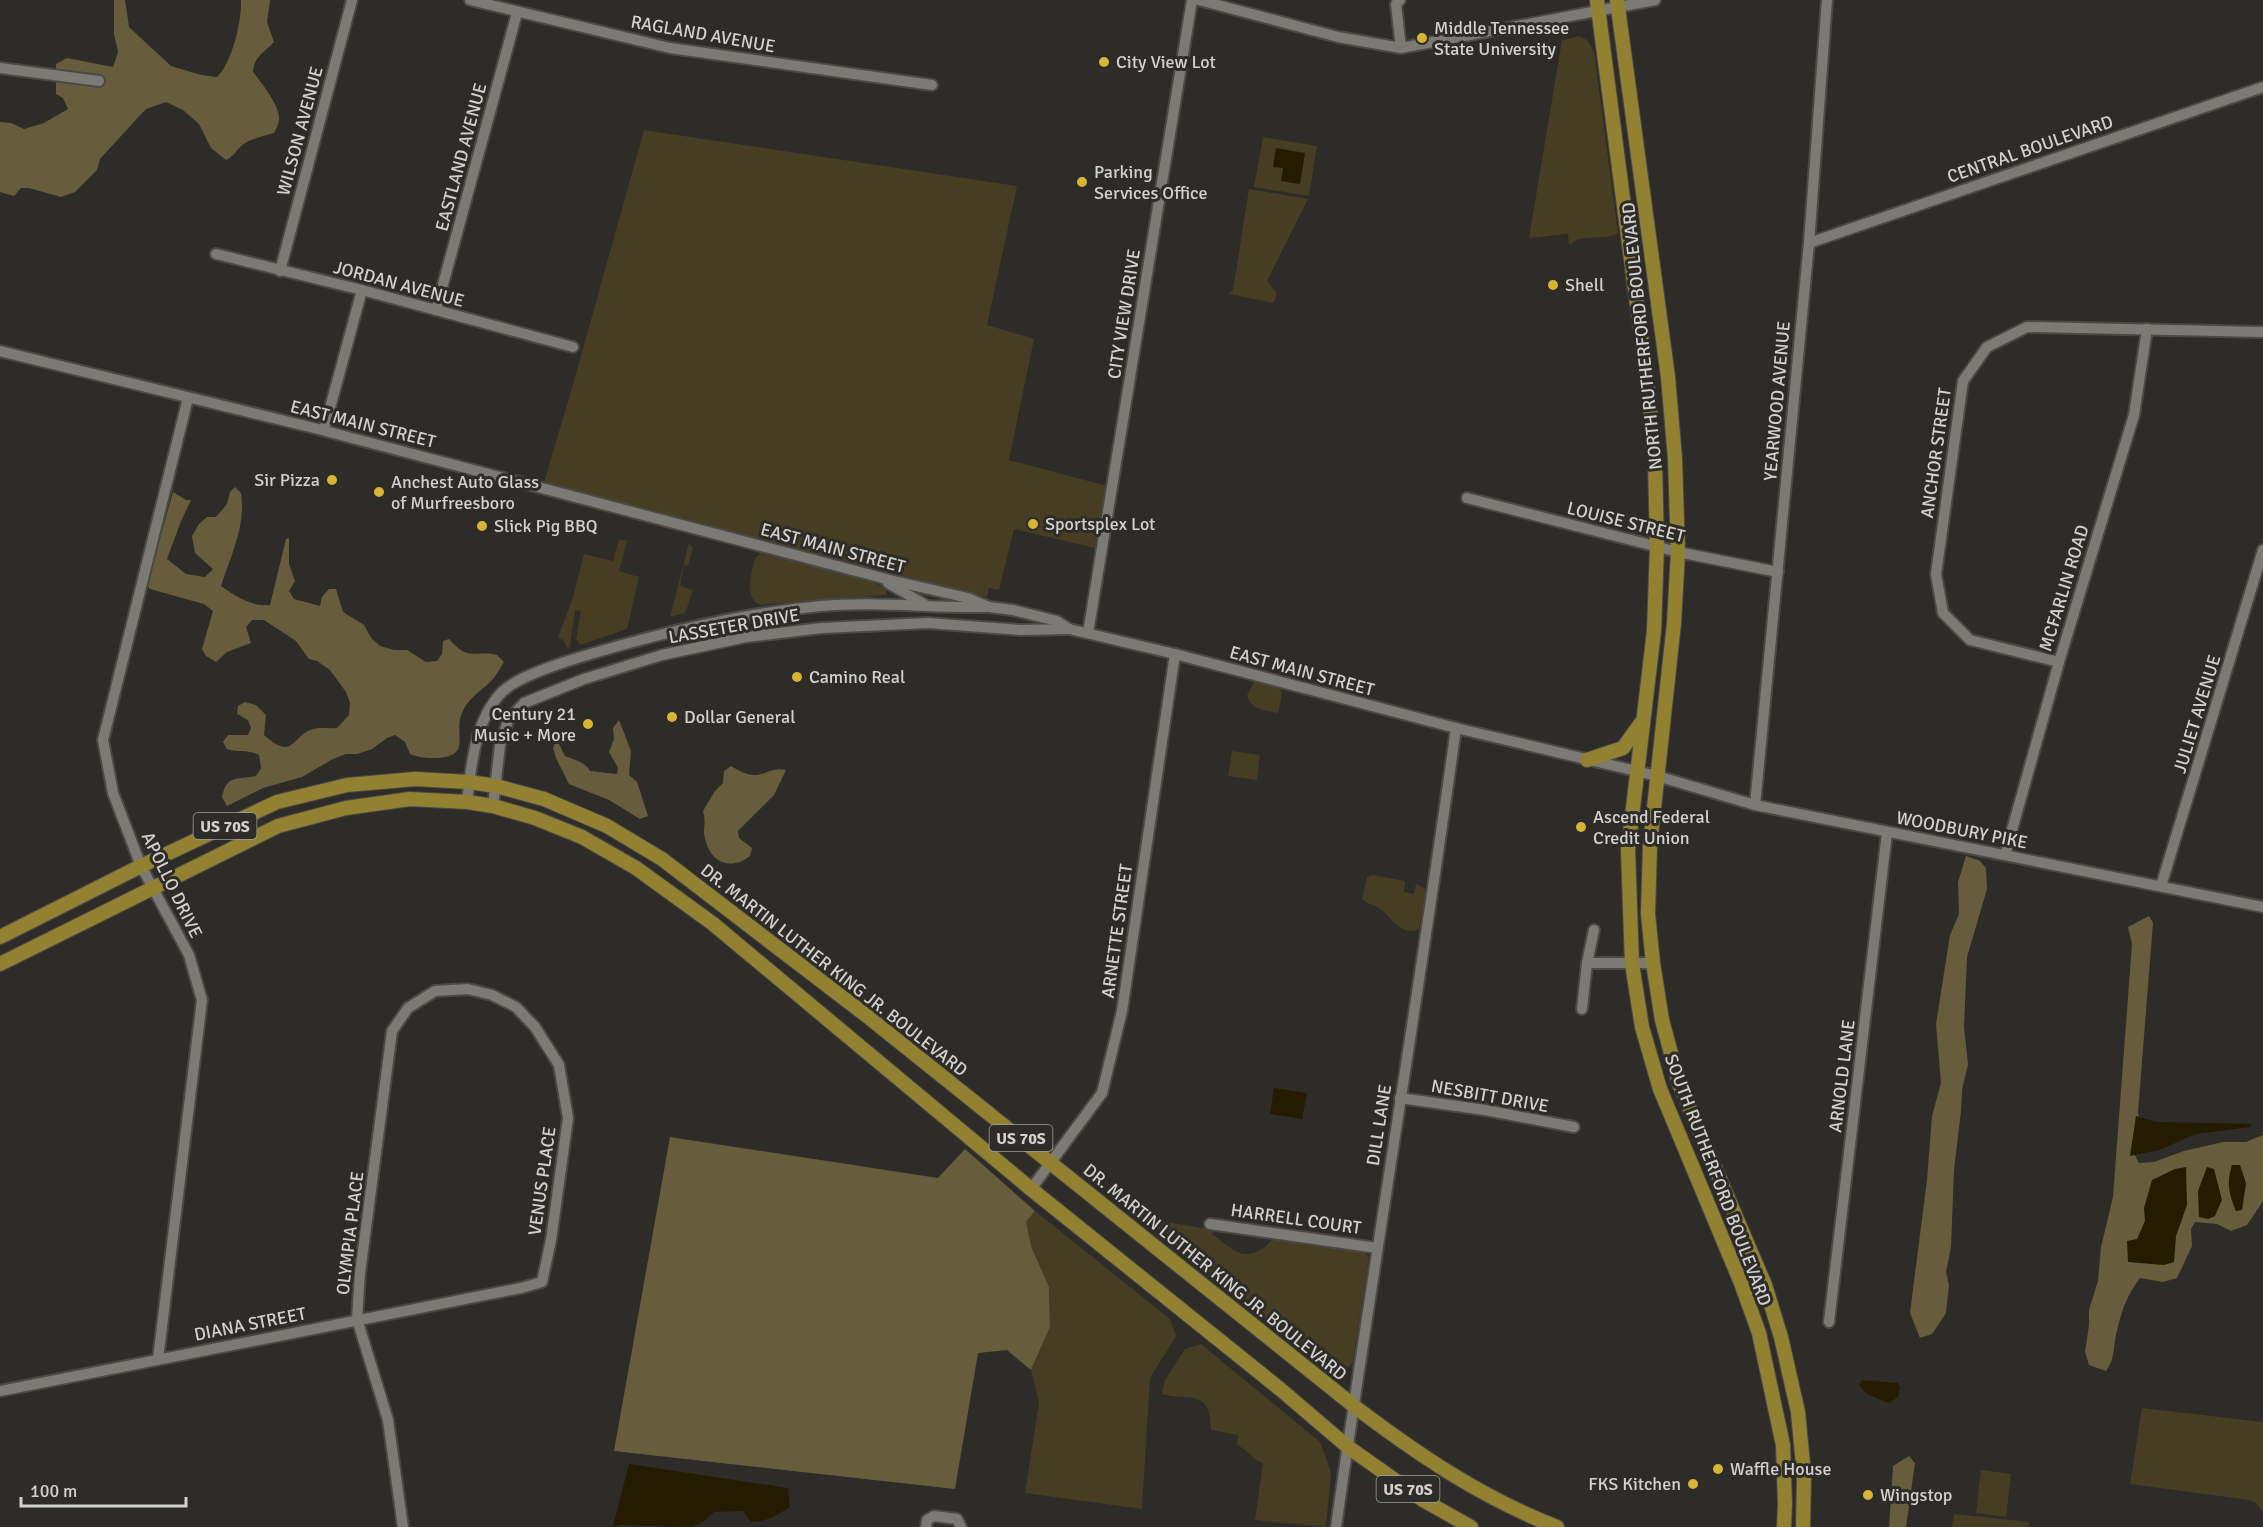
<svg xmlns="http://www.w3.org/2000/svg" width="2263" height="1527" font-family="Signika,sans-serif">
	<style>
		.green { fill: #463d23 }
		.forest { fill: #675d3d }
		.water { fill: #251b00 }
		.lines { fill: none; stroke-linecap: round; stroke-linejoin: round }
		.minor-casing { stroke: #4a4946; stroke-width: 14 }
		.major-casing { stroke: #4a4946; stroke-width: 16 }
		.minor { stroke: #7b7a75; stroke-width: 10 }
		.major { stroke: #938132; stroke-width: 14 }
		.poi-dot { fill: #d8b434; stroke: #2d2c28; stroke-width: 2 }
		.labels { text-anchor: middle; stroke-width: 6; stroke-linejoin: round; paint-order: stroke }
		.shield { fill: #2d2c28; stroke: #a0a09c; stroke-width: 1.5 }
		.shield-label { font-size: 16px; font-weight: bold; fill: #d2d1ce }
		.poi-label { font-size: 18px; fill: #d2d1ce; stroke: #2d2c28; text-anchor: start }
		.street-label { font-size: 18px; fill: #d2d1ce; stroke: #2d2c28 }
	</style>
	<rect width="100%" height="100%" fill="#2d2c28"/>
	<g class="green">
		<path d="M1579,36l8,4 7,12 24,181c-13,9 -35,-1 -47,11h-2l-1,-10 -39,4 33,-198z"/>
		<polygon points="644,130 1017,186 987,325 1034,339 1009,460 1107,486 1095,548 1014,529 999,590 989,588 987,597 678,518 544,482 572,388"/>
		<polygon points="1263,137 1317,146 1309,196 1254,187"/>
		<polygon points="1249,189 1308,199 1267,281 1277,293 1274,303 1229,294 1233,290"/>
		<polygon points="619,539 627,541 619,571 639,577 627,629 580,645 576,639 581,611 575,610 570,647 567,648 563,640 558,638 573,597 584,554 613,561"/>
		<polygon points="689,543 693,548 688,566 684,565 680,586 693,590 685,613 670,617"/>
		<path d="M761,553l111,29 14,6v7l-126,10c-17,-8 -8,-33 -5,-47z"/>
		<path d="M1255,681l25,7 2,7 -4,18c-14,-3 -27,-3 -31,-18z"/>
		<polygon points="1232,751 1260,755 1257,780 1228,776"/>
		<path d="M1373,875l32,6 -1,11 10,2 2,-10 8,4 2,4 -7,37c-20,8 -26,-12 -40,-21 -6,-4 -12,-4 -17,-9l5,-22z"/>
		<polygon points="1035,1211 1170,1319 1176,1336 1150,1378 1142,1509 1025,1493 1039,1402 1031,1370 1050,1327 1049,1287 1031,1246 1025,1222"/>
		<path d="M1143,1218l71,12 -2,4c8,5 18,16 28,19 12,4 27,-5 33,-15l87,11 9,8 -16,104 -4,6 -17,1 -7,-1z"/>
		<path d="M1201,1344l119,98 11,30 -5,55 -71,-7 8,-57c-12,-4 -14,-12 -26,-18l1,-10 -27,-5c0,-43 -22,-28 -49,-36l3,-14 20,-31z"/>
		<polygon points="2142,1408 2263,1422 2263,1512 2255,1502 2249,1500 2130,1484"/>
		<polygon points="1981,1470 2011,1474 2006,1517 1976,1513"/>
		<polygon points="1954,1514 2029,1522 2028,1527 1952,1527"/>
	</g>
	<g class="forest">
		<path d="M114,0h11l4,27 42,39 30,9 16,2c15,-14 25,-57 24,-77h29l-3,22 7,20c-9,10 -20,14 -21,30 8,10 27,34 26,47 0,5 -3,10 -5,14 -10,3 -25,6 -33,13 -6,6 -6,9 -15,14l-15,-12 -12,-24 -16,-14 -17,-8 -20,7 -15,16 -31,34 -3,11 -22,22 -14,5 -32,-9h-8l-7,8 -14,-4v-70l11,1 13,6 20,-6 24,-14 -5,-11 -7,-4v-30l11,-6 46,9 5,-15 -4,-18z"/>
		<path d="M235,487l6,6c5,33 -10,62 -20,93 14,10 31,21 49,19l16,-66 3,-1v26l6,17 -6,10 5,8 26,7 2,-9 7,-8h7l7,23 21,13 8,14 8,7 14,4h13l19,12 11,-1 5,-7 1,-13 6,-2c20,23 24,11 48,16l7,7c-5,8 -9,16 -16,22 -9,8 -17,13 -23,23 -16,26 11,48 -28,51 -10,0 -18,0 -27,-4l-5,-12 -10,-7 -8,3 -15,11 -15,5h-11l-13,5 -31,18 -39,11 -36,18 -5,-9c5,-23 15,-17 34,-21l5,-8 -2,-13c-11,-6 -21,-2 -32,-6l-4,-7 5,-7h20l3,-7 -3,-8 -11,-6 1,-8 7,-4 11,3 10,10 -2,20c30,27 27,1 49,-6 7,-2 17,0 24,-1l12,-13 1,-12 -4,-11 -16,-22 -13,-9 -8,-2 -13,-18 -32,-21h-12l-6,7 5,16 -24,9 -11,10 -10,-6 -4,-7 11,-38 -9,-7 -54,-15 -3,-4 26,-93 13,8h5l-10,21 -14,38 19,15 19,3 8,-8 -18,-16 -3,-17 7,-12 8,-7h9l11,-13 3,-12z"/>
		<path d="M619,720l12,31 -2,24 8,7 11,34 -8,3 -31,-19 -40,-16 -13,-26 -3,-10 2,-6h3l7,14c10,4 20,6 25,15l27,3 1,-6 -9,-16 5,-13 -1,-11z"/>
		<path d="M731,766c7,4 17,10 25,9 11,-1 17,-8 30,-5l-12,25 -36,36 1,7 13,10 -2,8c-19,15 -40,7 -45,-18 -3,-10 2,-14 -2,-27l12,-20 8,-8 1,-12z"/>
		<polygon points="1966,856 1980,861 1986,868 1987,889 1967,957 1964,1027 1968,1064 1962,1090 1961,1111 1954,1170 1951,1247 1946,1272 1949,1285 1946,1313 1932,1334 1920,1338 1910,1313 1927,1180 1932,1116 1941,1083 1936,1024 1950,935 1959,914 1958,882"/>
		<path d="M2149,916l4,7 -15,189 2,13 -7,27 6,11 15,-1 30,-11 39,-9h23l17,-7v66l-16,24 -16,6 -14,-7 -22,-2 -4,7 1,17 -15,32 -14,4 -23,-4c-14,18 -19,35 -24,57 -3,14 -1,24 -10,36l-17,-6 -4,-13 4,-27v-15l9,-29 3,-34 12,-50 19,-253 -4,-17z"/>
		<polygon points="670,1137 938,1178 965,1149 1035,1211 1026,1222 1031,1246 1049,1287 1050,1327 1031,1370 1007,1350 978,1353 955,1489 614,1451"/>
		<polygon points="1909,1456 1915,1463 1906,1527 1889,1527 1893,1466"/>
	</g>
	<g class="water">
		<polygon points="1276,148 1305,153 1300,184 1281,181 1283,168 1273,167"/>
		<polygon points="1274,1088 1307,1093 1302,1119 1270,1114"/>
		<polygon points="2136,1116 2156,1122 2252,1124 2250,1127 2196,1134 2159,1150 2130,1156"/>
		<path d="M2232,1165h8l6,18 -4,27 -6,1c-7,-17 -10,-28 -4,-46z"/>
		<polygon points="2186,1167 2187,1205 2176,1236 2174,1262 2164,1265 2128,1262 2127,1241 2137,1239 2145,1221 2144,1208 2152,1180 2175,1169"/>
		<polygon points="2207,1167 2214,1169 2222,1200 2215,1216 2208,1219 2199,1217 2198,1191"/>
		<polygon points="1862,1380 1898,1383 1900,1388 1898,1397 1889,1403 1867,1394 1859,1385"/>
		<path d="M629,1464l159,24 2,19c-13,8 -23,15 -39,15l-8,-11 -29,1 -11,10 -12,5 -71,-2 -7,2z"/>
	</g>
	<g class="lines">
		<g class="minor-casing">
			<g id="minor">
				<polyline points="470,0 670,48 932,85"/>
				<polyline points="1199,0 1338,37 1401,48 1655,0"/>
				<polyline points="1400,0 1396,4 1401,48"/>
				<polyline points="0,68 99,81"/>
				<polyline points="1809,243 2263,87"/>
				<polyline points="216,254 362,290 573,347"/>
				<polyline points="280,271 352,0"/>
				<polyline points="436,310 517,13"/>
				<polyline points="0,351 314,428 894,581 968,598 989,607 1013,610 1057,621 1069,629 1175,654 1456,728 1657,776 1755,805 2263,907"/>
				<polyline points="324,430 362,290"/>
				<polyline points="1467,498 1678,552 1778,572"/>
				<polyline points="888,583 924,604"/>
				<polyline points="1088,633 1192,0"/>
				<polyline points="2059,662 1970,640 1943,613 1936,574 1963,381 1987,347 2027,327 2263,332"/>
				<path d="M467,802c4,-37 8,-82 35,-110 17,-17 68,-32 92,-39 74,-22 150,-40 227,-47 54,-5 109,2 164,1"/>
				<polyline points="1755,805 1809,243 1827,0"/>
				<polyline points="493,806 500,745 508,721 524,703 584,679 662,655 746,637 822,628 928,623 1020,630 1069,629"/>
				<polyline points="2005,855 2059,662 2134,415 2147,329"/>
				<polyline points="2161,886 2263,550"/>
				<polyline points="1587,963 1653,963"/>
				<polyline points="1582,1009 1587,963 1594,930"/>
				<polyline points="1400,1098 1485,1110 1574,1127"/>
				<polyline points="1031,1189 1102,1093 1122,1011 1175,654"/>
				<polyline points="1210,1224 1377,1248"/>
				<polyline points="1829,1322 1887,833"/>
				<polyline points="158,1359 202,1000 189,955 141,866 113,793 103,740 188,398"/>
				<polyline points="0,1391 521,1288 542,1282 551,1240 568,1118 559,1065 535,1027 516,1007 492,995 468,989 435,991 408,1008 392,1031 360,1273 357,1319 388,1420 403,1527"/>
				<polyline points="926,1527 927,1520 934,1516 957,1519 961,1527"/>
				<path d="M1336,1527c38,-267 83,-532 120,-799"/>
			</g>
		</g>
		<g class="major-casing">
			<g id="major">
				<polyline points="1597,0 1648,389 1655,462 1657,547 1654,631 1628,850 1632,964 1642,1027 1660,1089 1741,1283 1759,1333 1783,1445 1785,1504 1784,1527"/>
				<polyline points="1617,0 1668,377 1675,459 1678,552 1674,623 1650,845 1648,914 1653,963 1662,1020 1679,1083 1765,1285 1781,1337 1798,1412 1804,1475 1803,1527"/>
				<polyline points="1587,760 1623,748 1641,723"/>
				<path d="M0,937l141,-71 136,-64 70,-17 68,-6 54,3 27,4 48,13 63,27 55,33 205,157 487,390c63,48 128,92 203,121"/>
				<polyline points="0,964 278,826 346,808 410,799 467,802 493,806 535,818 582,837 636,868 712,923 1031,1189 1280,1389 1348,1447 1423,1500 1471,1527"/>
			</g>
		</g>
		<use href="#minor" class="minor"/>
		<use href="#major" class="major"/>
	</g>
	<g class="poi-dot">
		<circle cx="1422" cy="38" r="6"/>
		<circle cx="1104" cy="62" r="6"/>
		<circle cx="1082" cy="182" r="6"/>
		<circle cx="1553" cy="285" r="6"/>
		<circle cx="332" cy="480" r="6"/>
		<circle cx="379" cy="492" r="6"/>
		<circle cx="1033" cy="524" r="6"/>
		<circle cx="482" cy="526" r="6"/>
		<circle cx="797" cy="677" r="6"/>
		<circle cx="672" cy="717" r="6"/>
		<circle cx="588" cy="724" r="6"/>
		<circle cx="1581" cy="827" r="6"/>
		<circle cx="1718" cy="1469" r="6"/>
		<circle cx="1693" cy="1484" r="6"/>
		<circle cx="1868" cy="1495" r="6"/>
	</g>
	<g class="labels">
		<g class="shield">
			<rect x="193.5" y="813" width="63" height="26" rx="4.5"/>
			<rect x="989.5" y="1125" width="63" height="26" rx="4.5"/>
			<rect x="1376.5" y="1476" width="63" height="26" rx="4.5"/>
		</g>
		<g class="shield-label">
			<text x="225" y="832">US 70S</text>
			<text x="1021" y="1144">US 70S</text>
			<text x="1408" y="1495">US 70S</text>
		</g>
		<g class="poi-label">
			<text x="1434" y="34">Middle Tennessee<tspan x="1434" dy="21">State University</tspan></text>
			<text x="1116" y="68">City View Lot</text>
			<text x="1094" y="178">Parking<tspan x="1094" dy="21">Services Office</tspan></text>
			<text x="1565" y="291">Shell</text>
			<text x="320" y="486" text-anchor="end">Sir Pizza</text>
			<text x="391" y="488">Anchest Auto Glass<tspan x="391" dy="21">of Murfreesboro</tspan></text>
			<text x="1045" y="530">Sportsplex Lot</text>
			<text x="494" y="532">Slick Pig BBQ</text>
			<text x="809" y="683">Camino Real</text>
			<text x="576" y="720" text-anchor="end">Century 21<tspan x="576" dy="21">Music + More</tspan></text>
			<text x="684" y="723">Dollar General</text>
			<text x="1593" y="823">Ascend Federal<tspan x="1593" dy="21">Credit Union</tspan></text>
			<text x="1730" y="1475">Waffle House</text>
			<text x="1681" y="1490" text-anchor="end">FKS Kitchen</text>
			<text x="1880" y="1501">Wingstop</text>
		</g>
		<g class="street-label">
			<text transform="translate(703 34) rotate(10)" y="6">RAGLAND AVENUE</text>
			<text transform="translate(300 131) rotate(-75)" y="6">WILSON AVENUE</text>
			<text transform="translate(2030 149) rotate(-19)" y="6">CENTRAL BOULEVARD</text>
			<text transform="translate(461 157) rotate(-75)" y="6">EASTLAND AVENUE</text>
			<text transform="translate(399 284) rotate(15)" y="6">JORDAN AVENUE</text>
			<text transform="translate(1124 314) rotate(-81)" y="6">CITY VIEW DRIVE</text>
			<text transform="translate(1642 336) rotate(-96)" y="6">NORTH RUTHERFORD BOULEVARD</text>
			<text transform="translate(1777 401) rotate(-85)" y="6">YEARWOOD AVENUE</text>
			<text transform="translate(363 424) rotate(14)" y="6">EAST MAIN STREET</text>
			<text transform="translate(1936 453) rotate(-82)" y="6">ANCHOR STREET</text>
			<text transform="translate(1626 522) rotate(14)" y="6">LOUISE STREET</text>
			<text transform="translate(833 548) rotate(15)" y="6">EAST MAIN STREET</text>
			<text transform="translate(2064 588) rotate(-73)" y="6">MCFARLIN ROAD</text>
			<text transform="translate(734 626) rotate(-10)" y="6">LASSETER DRIVE</text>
			<text transform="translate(1302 671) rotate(15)" y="6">EAST MAIN STREET</text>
			<text transform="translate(2197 714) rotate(-73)" y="6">JULIET AVENUE</text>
			<text transform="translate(1962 830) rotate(11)" y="6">WOODBURY PIKE</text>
			<text transform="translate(172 885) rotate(64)" y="6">APOLLO DRIVE</text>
			<text transform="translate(1117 931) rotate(-82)" y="6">ARNETTE STREET</text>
			<text transform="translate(834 970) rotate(38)" y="6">DR. MARTIN LUTHER KING JR. BOULEVARD</text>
			<text transform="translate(1842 1076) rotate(-83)" y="6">ARNOLD LANE</text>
			<text transform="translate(1490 1096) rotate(10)" y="6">NESBITT DRIVE</text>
			<text transform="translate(1379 1125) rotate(-81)" y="6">DILL LANE</text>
			<text transform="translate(1718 1180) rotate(69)" y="6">SOUTH RUTHERFORD BOULEVARD</text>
			<text transform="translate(542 1181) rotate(-82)" y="6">VENUS PLACE</text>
			<text transform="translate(1296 1219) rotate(8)" y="6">HARRELL COURT</text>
			<text transform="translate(350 1233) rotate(-83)" y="6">OLYMPIA PLACE</text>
			<text transform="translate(1215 1272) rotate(39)" y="6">DR. MARTIN LUTHER KING JR. BOULEVARD</text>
			<text transform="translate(250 1324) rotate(-11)" y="6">DIANA STREET</text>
		</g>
	</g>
	<path d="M21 1497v9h165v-9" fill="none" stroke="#d2d1ce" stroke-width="3"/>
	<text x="30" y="1497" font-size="18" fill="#d2d1ce" stroke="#2d2c28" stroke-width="4.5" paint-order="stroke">100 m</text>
</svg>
